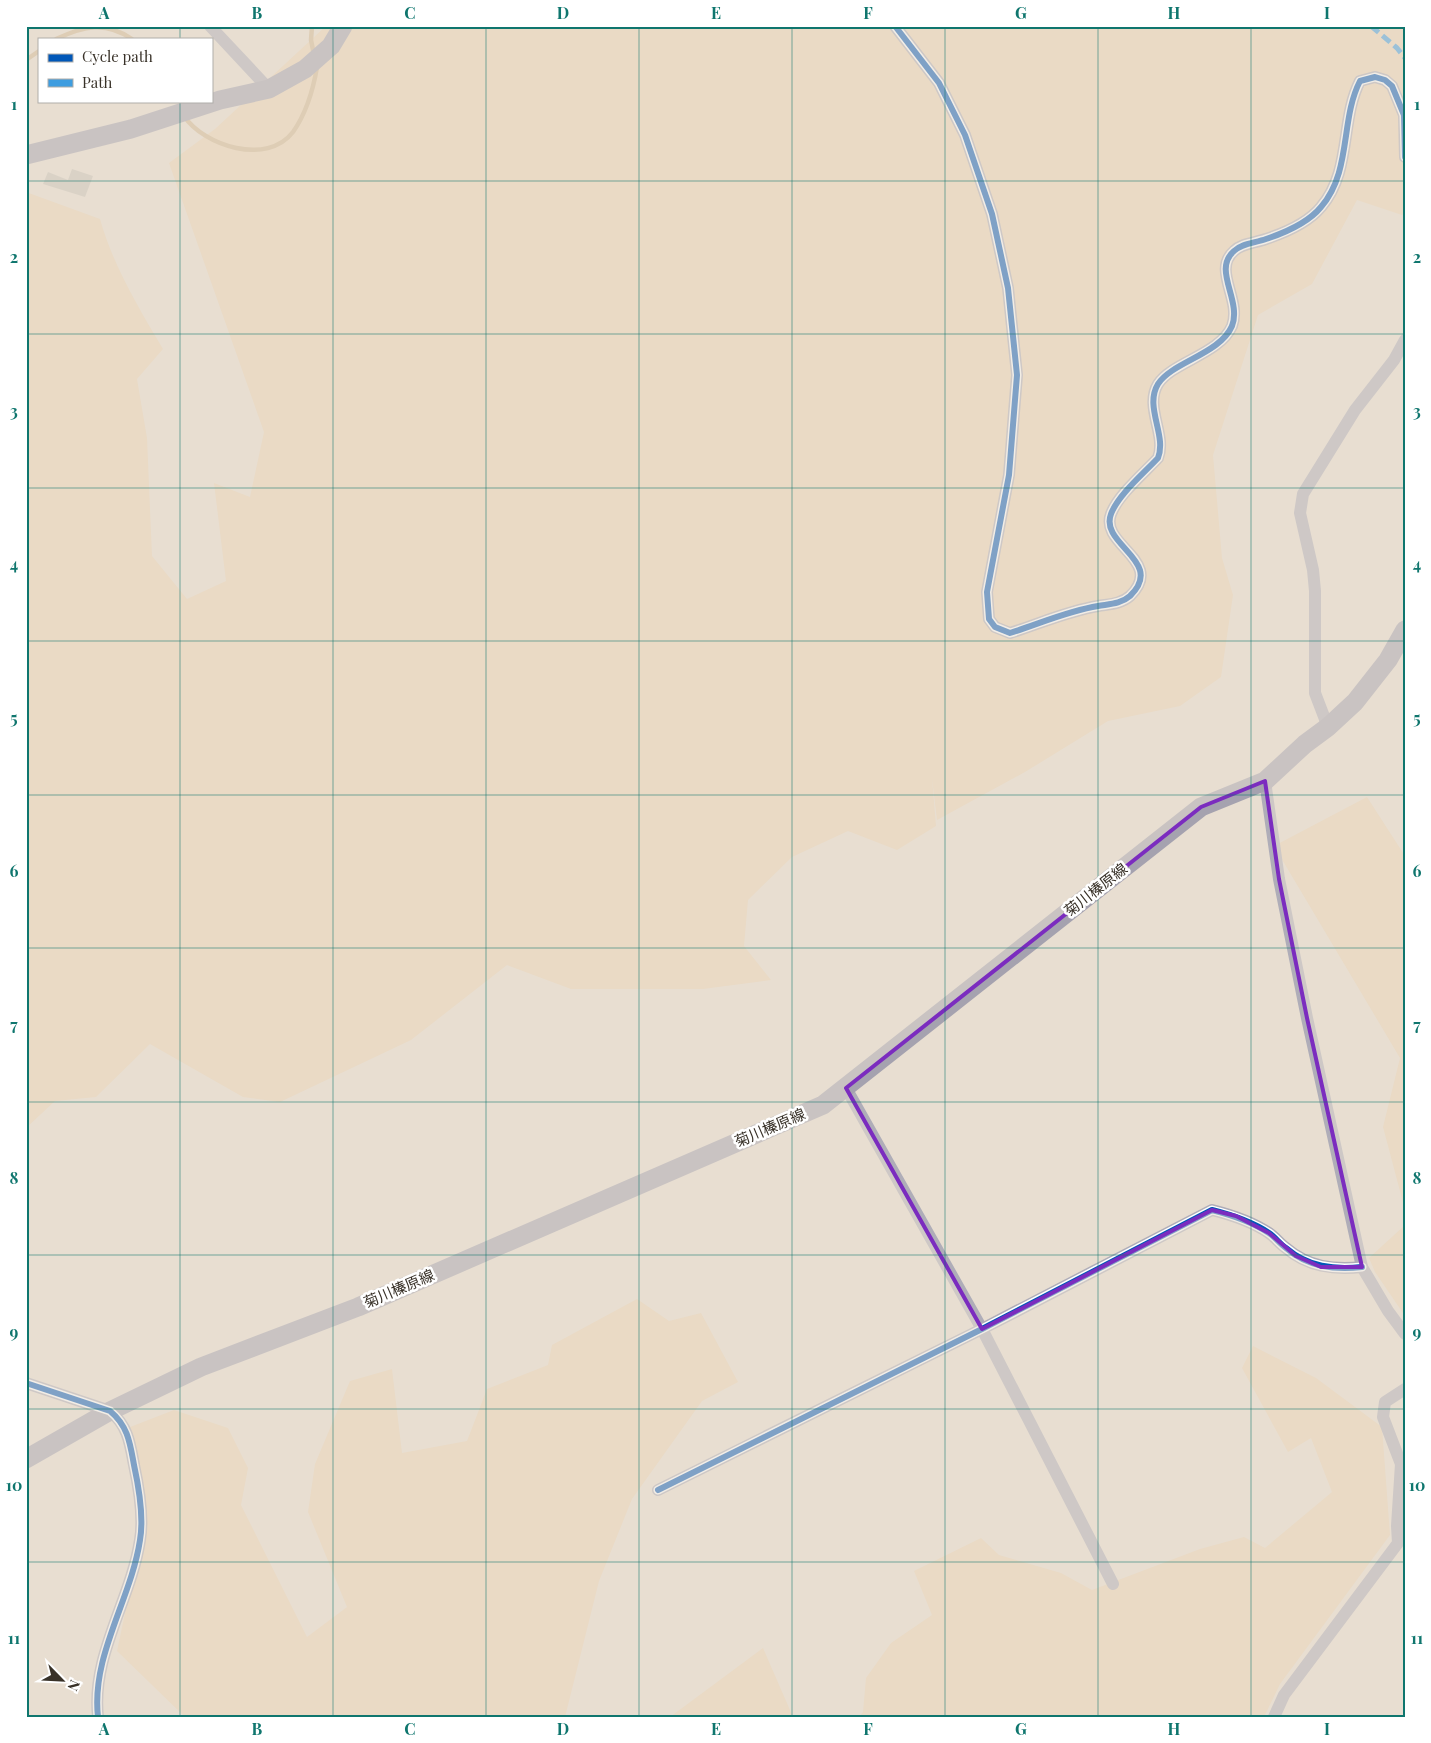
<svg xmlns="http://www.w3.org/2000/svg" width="1431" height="1743" font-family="'Playfair Display','Noto Sans JP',serif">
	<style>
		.green { fill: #edd5b6 }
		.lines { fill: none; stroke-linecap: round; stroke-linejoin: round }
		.stream { stroke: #d2b893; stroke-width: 4.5 }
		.building { fill: #cbc4b9 }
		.street { stroke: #afadb8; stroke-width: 12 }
		.secondary { stroke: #a5a2af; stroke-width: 19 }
		.quiet { stroke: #3e9de0; stroke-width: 5; stroke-dasharray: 10 5; stroke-linecap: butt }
		.cycleway-casing { stroke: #fff; stroke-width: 9 }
		.cycleway { stroke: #0057b8; stroke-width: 6 }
		.marked { fill: none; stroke: #7b2cbf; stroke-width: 4; stroke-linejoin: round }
		.grid { fill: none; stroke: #0f766e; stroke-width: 1; stroke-opacity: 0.55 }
		.labels { text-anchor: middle; stroke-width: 5; stroke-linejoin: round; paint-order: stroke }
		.street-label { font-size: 15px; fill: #383128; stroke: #fff }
		.neatline { fill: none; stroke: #0f766e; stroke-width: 2 }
		.grid-label { font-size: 16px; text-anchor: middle; font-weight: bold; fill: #0f766e }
	</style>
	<rect width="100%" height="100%" fill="#e8ded1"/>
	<g class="green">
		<path d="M326,26h1079v187l-3,2 -45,-15 -45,84 -54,31 -45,140 9,103 11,37 -12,82 -41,29 -72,15 -83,51 -88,48 -5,-42 4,48 -39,24 -49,-19 -56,26 -44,43 -4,46 27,34 -68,9h-132l-64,-24 -96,75 -131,62 -37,-5 -93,-53 -54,53 -41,4 -29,27v-936l74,27c13,46 38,88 63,130l-26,30 10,59 5,118 35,43 39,-18 -12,-98 36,14 14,-65 -95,-269 46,-34z"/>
		<polygon points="1367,797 1405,856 1405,1210 1383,1127 1400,1058 1274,846"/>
		<polygon points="1405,1225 1405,1316 1375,1272 1369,1258"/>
		<polygon points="637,1299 669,1321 701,1313 738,1382 702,1401 632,1499 599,1581 565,1717 185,1717 117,1651 141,1538 125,1429 174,1410 228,1428 248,1468 241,1505 307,1637 347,1607 308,1512 315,1464 350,1381 392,1369 402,1453 467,1441 487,1389 548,1365 552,1345"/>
		<polygon points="1253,1346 1316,1378 1382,1427 1390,1535 1280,1684 1264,1717 859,1717 863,1712 866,1678 891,1643 932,1615 914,1571 981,1538 999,1555 1061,1573 1092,1590 1200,1549 1244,1537 1265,1548 1332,1492 1311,1438 1288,1452 1242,1368"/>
		<polygon points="763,1648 793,1717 670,1717"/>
	</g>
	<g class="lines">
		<g class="stream">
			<polyline points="312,26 311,40 314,55"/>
			<path d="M56,39c28,-13 49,-18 76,0"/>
			<polyline points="26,60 39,51"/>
			<path d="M184,116c20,30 83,50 109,16 14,-20 20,-41 24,-65"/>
		</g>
	</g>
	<polygon class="building" points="72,169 93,176 85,197 43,184 48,172 68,180"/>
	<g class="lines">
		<g class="street">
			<polyline points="210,26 269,89"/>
			<path d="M895,26l44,57 26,52 27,79 16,74 9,87 -8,100 -22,117 2,27 6,8 15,6c29,-9 57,-22 88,-27 11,-2 23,-2 32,-10 36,-35 -31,-51 -19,-82 7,-19 33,-41 47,-56 9,-23 -14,-51 0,-74 14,-22 62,-30 74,-58 10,-26 -20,-56 2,-75 8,-8 21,-8 32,-12 18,-6 42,-16 55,-32 31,-36 19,-87 39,-126l15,-4 10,3 7,6 12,29 1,42"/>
			<polyline points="1328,727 1315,693 1315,591 1313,570 1300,513 1303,494 1355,410 1394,360 1405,340"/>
			<polyline points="1265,781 1279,879 1307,1018 1362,1267 1388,1311 1405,1334"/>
			<polyline points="846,1088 982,1329 1113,1584"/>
			<path d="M26,1383l84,28c18,15 20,32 24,54 5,23 10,52 6,75 -9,60 -49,115 -42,177"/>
			<path d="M658,1490l324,-161 230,-119c20,5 39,11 57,23 6,4 11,11 17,15 22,19 48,22 76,19"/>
			<polyline points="1274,1717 1284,1695 1398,1543 1397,1526 1401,1464 1383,1417 1385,1402 1405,1389"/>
		</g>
		<g class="secondary">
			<polyline points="26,155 131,129 220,100 269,89 305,69 331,46 343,26"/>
			<polyline points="26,1459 110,1411 201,1367 358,1307 823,1105 1201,807 1265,781 1305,744 1328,727 1355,702 1388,660 1405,630"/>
		</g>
		<polyline class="quiet" points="1371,26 1397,48 1405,58"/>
		<g class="cycleway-casing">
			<g id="cycleway">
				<path d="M895,26l44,57 26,52 27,79 16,74 9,87 -8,100 -22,117 2,27 6,8 15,6c29,-9 57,-22 88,-27 11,-2 23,-2 32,-10 36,-35 -31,-51 -19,-82 7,-19 33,-41 47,-56 9,-23 -14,-51 0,-74 14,-22 62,-30 74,-58 10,-26 -20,-56 2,-75 8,-8 21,-8 32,-12 18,-6 42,-16 55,-32 31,-36 19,-87 39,-126l15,-4 10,3 7,6 12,29 1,42"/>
				<path d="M26,1383l84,28c18,15 20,32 24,54 5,23 10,52 6,75 -9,60 -49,115 -42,177"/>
				<path d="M658,1490l324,-161 230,-119c20,5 39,11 57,23 6,4 11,11 17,15 22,19 48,22 76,19"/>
			</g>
		</g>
		<use href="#cycleway" class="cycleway"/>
	</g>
	<path d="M0 0H1431V1743H0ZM1265,781l14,98 28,139 55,249h-41l-25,-11 -27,-23 -33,-17 -24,-6 -230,119 -136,-241 355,-281z" fill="#e8ded1" fill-opacity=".55" fill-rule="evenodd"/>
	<path class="marked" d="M1265,781l14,98 28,139 55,249h-41l-25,-11 -27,-23 -33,-17 -24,-6 -230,119 -136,-241 355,-281z"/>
	<path class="grid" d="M180,26v13M333,26v1691M486,26v1691M639,26v1691M792,26v1691M945,26v1691M1098,26v1691M1251,26v1691M180,101v1616M26,181h1379M26,334h1379M26,488h1379M26,641h1379M26,795h1379M26,948h1379M26,1102h1379M26,1255h1379M26,1409h1379M26,1562h1379"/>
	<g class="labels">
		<g class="street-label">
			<text transform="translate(1096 890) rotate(-38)" y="5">菊川榛原線</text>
			<text transform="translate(770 1128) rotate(-23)" y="5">菊川榛原線</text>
			<text transform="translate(399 1289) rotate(-23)" y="5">菊川榛原線</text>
		</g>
	</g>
	<rect width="1431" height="1743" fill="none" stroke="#ffffff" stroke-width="55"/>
	<rect x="38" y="38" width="175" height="65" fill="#ffffff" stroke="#afada9"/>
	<rect x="48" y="54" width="25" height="8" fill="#0057b8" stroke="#afada9"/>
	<text x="82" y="62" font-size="15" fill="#383128">Cycle path</text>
	<rect x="48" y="79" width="25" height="8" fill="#3e9de0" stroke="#afada9"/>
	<text x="82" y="88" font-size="15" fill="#383128">Path</text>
	<g transform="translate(62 1680) rotate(114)" stroke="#ffffff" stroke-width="4" paint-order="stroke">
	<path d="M0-4L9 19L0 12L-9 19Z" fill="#383128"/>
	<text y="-8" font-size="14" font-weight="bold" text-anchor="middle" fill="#383128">N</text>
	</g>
	<rect x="28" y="28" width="1376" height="1688" class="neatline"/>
	<g class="grid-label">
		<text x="104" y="19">A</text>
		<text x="257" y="19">B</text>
		<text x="410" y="19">C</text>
		<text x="563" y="19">D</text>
		<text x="716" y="19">E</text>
		<text x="868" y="19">F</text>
		<text x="1021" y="19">G</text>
		<text x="1174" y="19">H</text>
		<text x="1327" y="19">I</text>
		<text x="14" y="110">1</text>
		<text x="1417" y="110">1</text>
		<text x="14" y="263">2</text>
		<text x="1417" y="263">2</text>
		<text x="14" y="417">3</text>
		<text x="1417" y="417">3</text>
		<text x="14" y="570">4</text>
		<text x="1417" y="570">4</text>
		<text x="14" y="724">5</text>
		<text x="1417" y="724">5</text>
		<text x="14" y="877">6</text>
		<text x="1417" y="877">6</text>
		<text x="14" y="1031">7</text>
		<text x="1417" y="1031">7</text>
		<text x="14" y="1184">8</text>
		<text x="1417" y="1184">8</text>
		<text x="14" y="1338">9</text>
		<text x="1417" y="1338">9</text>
		<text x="14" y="1491">10</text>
		<text x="1417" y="1491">10</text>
		<text x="14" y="1644">11</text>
		<text x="1417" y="1644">11</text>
		<text x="104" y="1735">A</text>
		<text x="257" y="1735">B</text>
		<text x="410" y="1735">C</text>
		<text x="563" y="1735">D</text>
		<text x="716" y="1735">E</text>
		<text x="868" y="1735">F</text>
		<text x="1021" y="1735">G</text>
		<text x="1174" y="1735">H</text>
		<text x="1327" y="1735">I</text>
	</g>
</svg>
